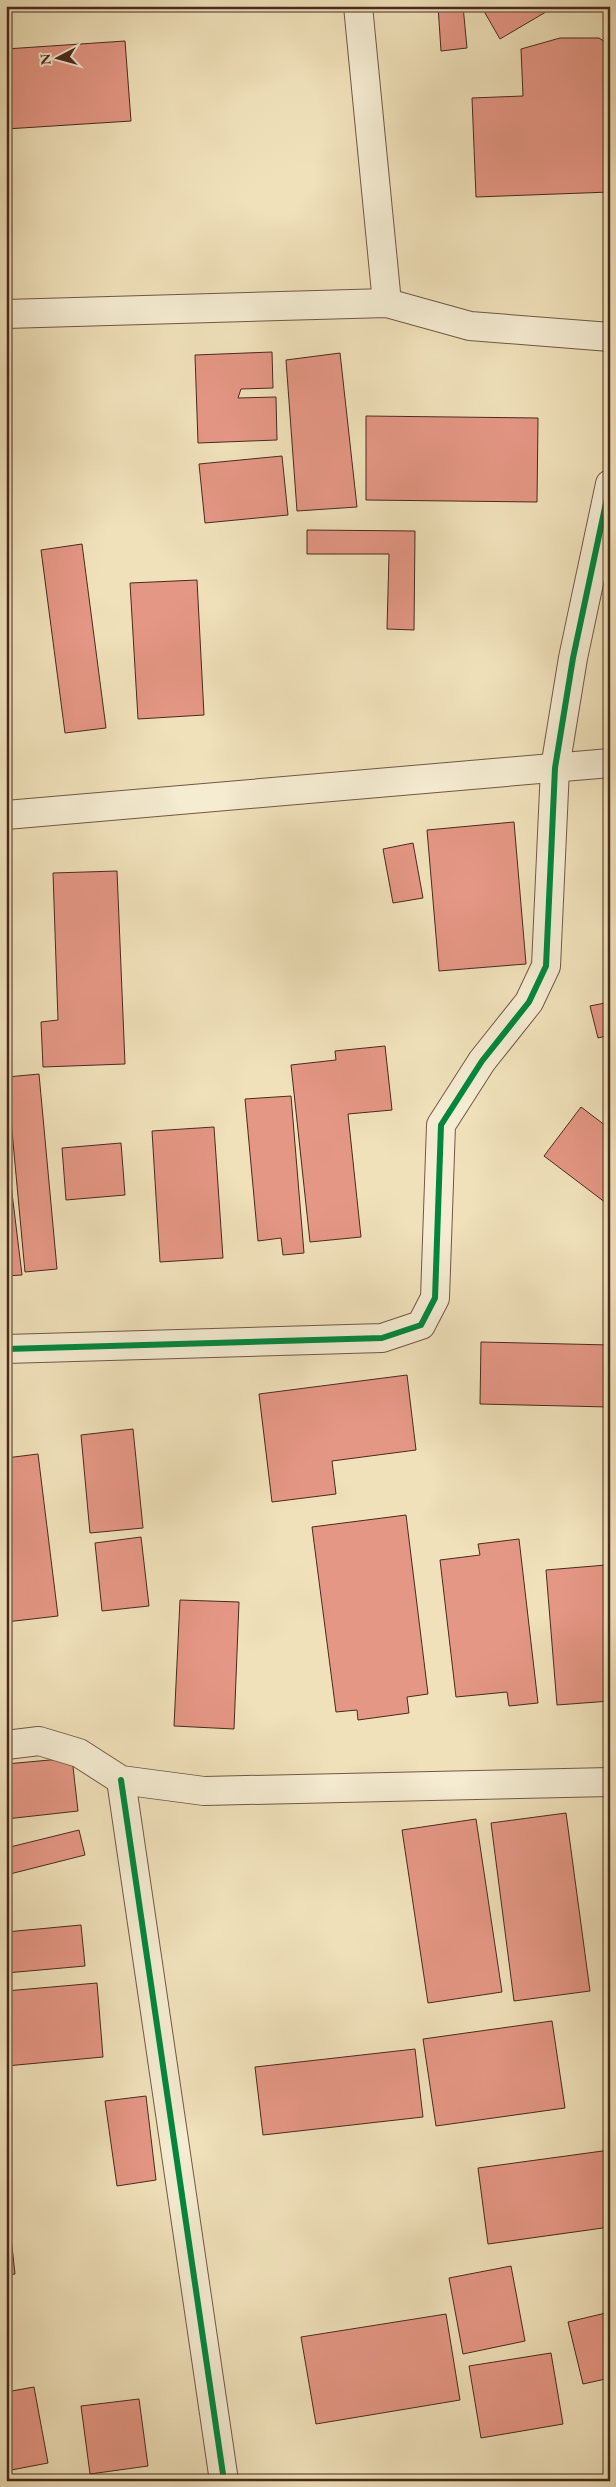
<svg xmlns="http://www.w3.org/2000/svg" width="616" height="2487" font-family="'EB Garamond',serif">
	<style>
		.building { fill: #e59785; stroke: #482a1d }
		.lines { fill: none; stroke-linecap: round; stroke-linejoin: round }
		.minor-casing { stroke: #725844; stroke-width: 30 }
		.minor { stroke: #f5ecd2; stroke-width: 28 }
		.cycleway-casing { stroke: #f5ecd2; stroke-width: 9 }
		.cycleway { stroke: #00873e; stroke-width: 6 }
	</style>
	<rect width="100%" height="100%" fill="#f0e1ba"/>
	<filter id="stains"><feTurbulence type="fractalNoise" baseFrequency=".004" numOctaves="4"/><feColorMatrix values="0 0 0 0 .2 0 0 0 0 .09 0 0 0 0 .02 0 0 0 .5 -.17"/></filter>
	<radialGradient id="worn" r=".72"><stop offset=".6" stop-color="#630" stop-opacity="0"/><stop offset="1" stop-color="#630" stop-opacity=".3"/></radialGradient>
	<g class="building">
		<polygon points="438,6 463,6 467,48 441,51"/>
		<polygon points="481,6 556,6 500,39"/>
		<polygon points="560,38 599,38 610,45 610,192 476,197 472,98 523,96 521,49"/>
		<polygon points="125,41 131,121 6,129 6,49"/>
		<polygon points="272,352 273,388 241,389 238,398 276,397 277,440 198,443 195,355"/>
		<polygon points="340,353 357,507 297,511 286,360"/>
		<polygon points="366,416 538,418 537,502 366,500"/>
		<polygon points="282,456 288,515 205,523 199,464"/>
		<polygon points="307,530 415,531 414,630 387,629 389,554 307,554"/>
		<polygon points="82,544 106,728 65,733 41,550"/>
		<polygon points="197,580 204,715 138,719 130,583"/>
		<polygon points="514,822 526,964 439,971 427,830"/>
		<polygon points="413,843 423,898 393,903 383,849"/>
		<polygon points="117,871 125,1064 43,1067 41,1022 58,1020 53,873"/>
		<polygon points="610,1002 610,1035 598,1038 590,1006"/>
		<polygon points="385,1046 392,1110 348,1114 361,1237 310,1242 291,1065 336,1060 335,1051"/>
		<polygon points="39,1074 57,1269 25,1272 7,1077"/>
		<polygon points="291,1096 304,1253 283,1255 281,1238 258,1241 245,1099"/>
		<polygon points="581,1107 610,1129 610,1206 544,1156"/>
		<polygon points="214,1127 223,1258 160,1262 152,1131"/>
		<polygon points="121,1143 125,1195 66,1200 62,1148"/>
		<polygon points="6,1144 22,1275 6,1276"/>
		<polygon points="481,1342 610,1345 609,1407 480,1404"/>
		<polygon points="407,1375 416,1450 332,1461 336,1494 272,1502 259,1394"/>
		<polygon points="133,1429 143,1528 90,1533 81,1435"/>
		<polygon points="38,1454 58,1616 6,1622 6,1458"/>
		<polygon points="406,1515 428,1694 407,1697 409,1713 358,1720 357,1710 336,1712 312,1527"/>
		<polygon points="141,1537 149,1606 102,1611 95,1543"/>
		<polygon points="519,1539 538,1703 509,1706 507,1692 456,1697 440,1560 480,1555 478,1544"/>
		<polygon points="606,1565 610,1616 610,1701 557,1705 546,1570"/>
		<polygon points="180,1600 239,1602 234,1729 174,1726"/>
		<polygon points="72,1758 78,1811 6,1819 6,1764"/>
		<polygon points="566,1813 590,1991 514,2001 491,1823"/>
		<polygon points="476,1819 502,1992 428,2003 402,1830"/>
		<polygon points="79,1830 85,1855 6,1875 6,1848"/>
		<polygon points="81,1925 85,1966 6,1973 6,1932"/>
		<polygon points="97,1983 103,2057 6,2066 6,1991"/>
		<polygon points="552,2021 565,2108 436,2126 423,2039"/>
		<polygon points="415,2049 423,2117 263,2135 255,2067"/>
		<polygon points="146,2096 156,2180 117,2186 105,2101"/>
		<polygon points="610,2150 610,2227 488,2244 478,2168"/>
		<polygon points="6,2191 15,2274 6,2275"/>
		<polygon points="511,2266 525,2341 463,2354 449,2278"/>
		<polygon points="610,2312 610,2378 583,2384 568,2322"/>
		<polygon points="446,2314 460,2400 316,2424 301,2337"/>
		<polygon points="551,2353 563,2424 481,2438 469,2366"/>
		<polygon points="34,2387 48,2463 6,2471 6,2392"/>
		<polygon points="139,2399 148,2466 90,2474 81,2406"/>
	</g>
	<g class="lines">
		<g class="minor-casing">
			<g id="minor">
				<polyline points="358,6 387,303"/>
				<polyline points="6,314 387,303 470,326 610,337"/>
				<polyline points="6,815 610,763"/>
				<polyline points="6,1349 382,1338 421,1325 435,1298 441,1125 482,1061 529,1002 546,966 555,768 573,658 610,484"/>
				<polyline points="6,1745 39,1741 79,1753 121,1780 204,1791 610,1782"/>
				<polyline points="121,1780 224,2481"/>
			</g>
		</g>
		<use href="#minor" class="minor"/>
		<g class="cycleway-casing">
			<g id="cycleway">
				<polyline points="6,1349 382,1338 421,1325 435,1298 441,1125 482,1061 529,1002 546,966 555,768 573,658 610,484"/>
				<polyline points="121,1780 224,2481"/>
			</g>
		</g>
		<use href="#cycleway" class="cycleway"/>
	</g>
	<rect width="616" height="2487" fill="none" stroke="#f0e1ba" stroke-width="25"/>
	<rect x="8" y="8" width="601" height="2472" fill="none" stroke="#482a1d" stroke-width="2.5"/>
	<rect x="12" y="12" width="591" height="2462" fill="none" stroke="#482a1d"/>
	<g transform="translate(58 58) rotate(264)" stroke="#f5ecd2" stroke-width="4" paint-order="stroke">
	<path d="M0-4L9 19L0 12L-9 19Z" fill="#482a1d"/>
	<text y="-8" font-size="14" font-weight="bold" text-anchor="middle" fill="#482a1d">N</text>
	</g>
	<rect width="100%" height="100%" filter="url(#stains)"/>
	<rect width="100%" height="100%" fill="url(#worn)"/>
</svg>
